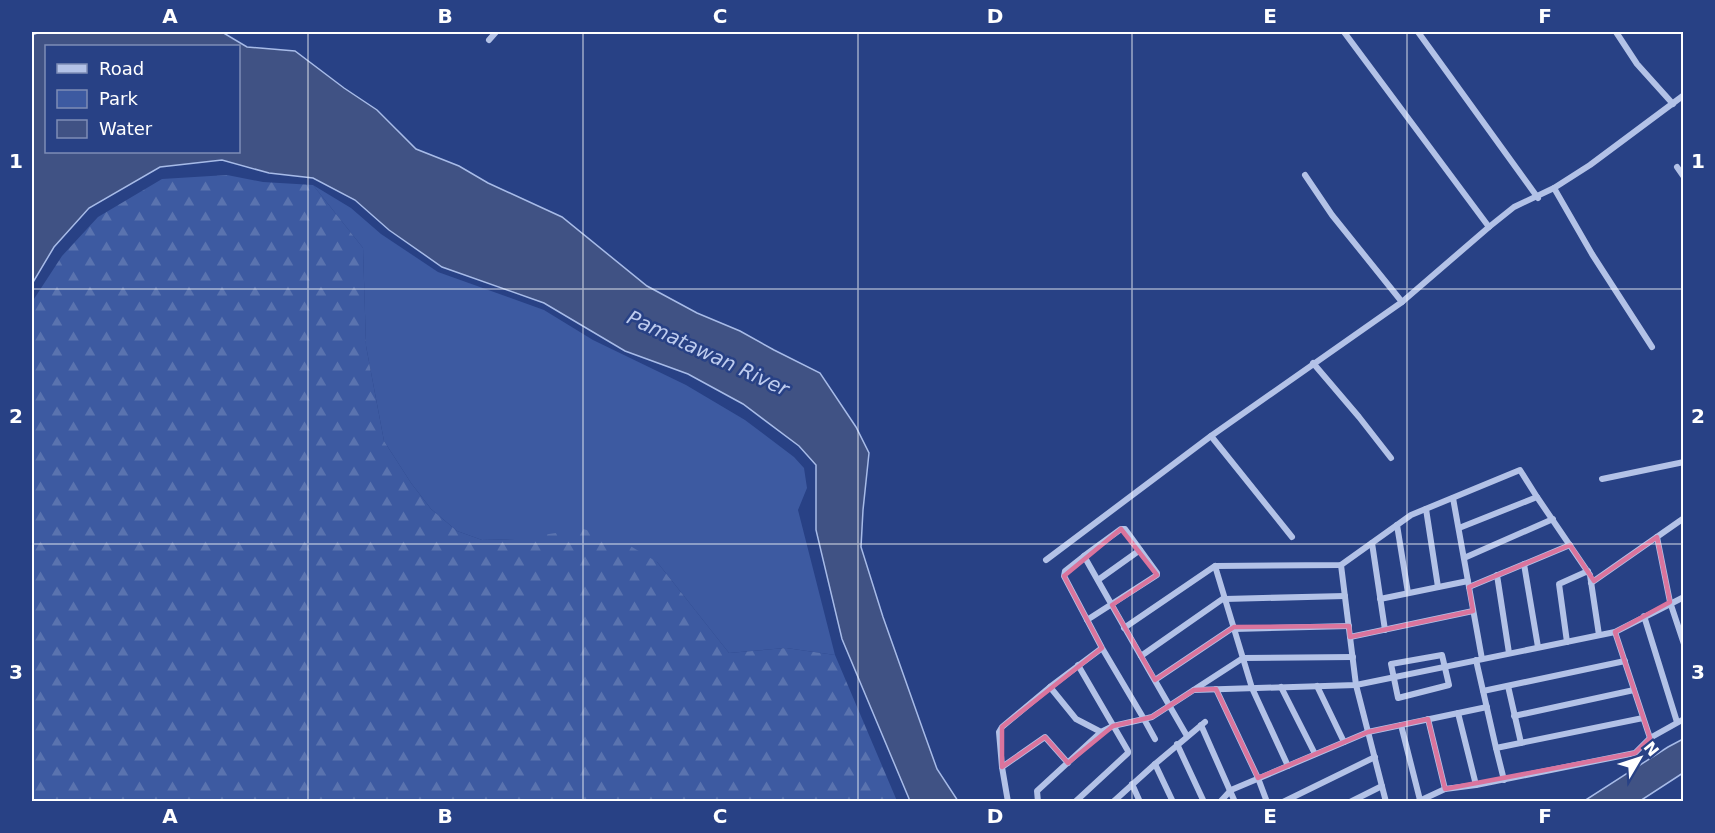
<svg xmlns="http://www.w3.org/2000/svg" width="1715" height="833" font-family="'DejaVu Sans',sans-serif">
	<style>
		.green { fill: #3d5aa1 }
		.forest { fill: url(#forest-firs) }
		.water { fill: #405284; stroke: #a7bbe8; stroke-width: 1.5; fill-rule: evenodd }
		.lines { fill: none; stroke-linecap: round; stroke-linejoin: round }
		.minor { stroke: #b3c2e7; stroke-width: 6 }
		.marked { fill: none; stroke: #da749d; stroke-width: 4.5; stroke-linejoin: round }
		.grid { fill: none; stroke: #fff; stroke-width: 1.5; stroke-opacity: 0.55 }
		.labels { text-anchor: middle; stroke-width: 5; stroke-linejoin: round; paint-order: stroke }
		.water-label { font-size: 20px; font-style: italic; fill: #beccef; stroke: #284185 }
		.neatline { fill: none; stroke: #fff; stroke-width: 2 }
		.grid-label { font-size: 20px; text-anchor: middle; font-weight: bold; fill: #fff }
	</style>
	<defs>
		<pattern id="forest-firs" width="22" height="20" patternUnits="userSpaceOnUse" patternTransform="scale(1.5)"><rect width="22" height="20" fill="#3d5aa1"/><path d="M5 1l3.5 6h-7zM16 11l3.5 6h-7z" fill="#5a73af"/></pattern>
	</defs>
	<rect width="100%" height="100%" fill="#284185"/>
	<polygon class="green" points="313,185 351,208 381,234 438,272 544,310 593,340 686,385 745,420 794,457 804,468 807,488 798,510 835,655 786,648 729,653 657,562 515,539 482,540 457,531 431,509 411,483 384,441 366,346 363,248"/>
	<polygon class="forest" points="227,175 263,182 313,185 363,248 366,346 384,441 411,483 431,509 457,531 482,540 515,539 583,529 617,538 657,562 729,653 786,648 835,655 897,801 32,801 32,302 62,256 98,217 162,179"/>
	<g class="water">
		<path d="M40,32h182l25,15 48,4 49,37 33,22 39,39 43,17 29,17 74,34 85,69 50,27 43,18 34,19 46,23 36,54 13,26 -6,57 -2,37 22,70 40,113 14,39 21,32h-48l-68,-162 -26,-109v-65l-17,-19 -56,-42 -55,-30 -63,-23 -81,-48 -102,-36 -53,-37 -34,-30 -42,-22 -44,-5 -47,-13 -62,7 -71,41 -35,39 -22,37v-249zM46,46h192v106h-192z"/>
		<polygon points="1683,739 1683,773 1640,801 1584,801 1668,747"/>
	</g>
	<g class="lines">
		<g class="minor">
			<polyline points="1344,32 1489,227"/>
			<polyline points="1418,32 1538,198"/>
			<polyline points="1616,32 1637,64 1673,104"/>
			<polyline points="489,40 496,32"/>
			<polyline points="1677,167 1684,177"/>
			<polyline points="1305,175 1332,215 1402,302"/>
			<polyline points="1554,188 1592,254 1652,347"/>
			<polyline points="1313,363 1359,417 1391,458"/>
			<polyline points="1211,436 1292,537"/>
			<polyline points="1602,479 1684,462"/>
			<polyline points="1453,498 1482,659"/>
			<polyline points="1426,509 1438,587"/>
			<polyline points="1397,525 1408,593"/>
			<polyline points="1459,528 1537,497"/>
			<polyline points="1657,537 1670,602 1684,644"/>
			<polyline points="1372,543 1385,630"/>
			<polyline points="1084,556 1065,571 1064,576 1102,648 1144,719 1113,726 1101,732 1076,719 1050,687 1102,648"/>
			<polyline points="1464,558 1553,519"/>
			<polyline points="1046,560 1211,436 1402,302 1489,227 1514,207 1554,188 1590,165 1684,95"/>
			<polyline points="1524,564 1538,647"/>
			<polyline points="1341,565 1356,685 1386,802"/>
			<polyline points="1497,575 1509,653"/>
			<polyline points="1098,580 1140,550"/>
			<polyline points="1591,583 1684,518"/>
			<polyline points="1469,587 1570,545"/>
			<polyline points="1225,599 1345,596"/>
			<polyline points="1380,599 1468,581"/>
			<polyline points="1644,616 1677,722"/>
			<path d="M1087,620l70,-45v-2l-32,-44h-4l-37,27c34,60 68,120 103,180"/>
			<polyline points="1124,628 1215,566"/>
			<polyline points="1234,629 1349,626"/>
			<polyline points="1615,632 1650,738"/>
			<polyline points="1350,637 1473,611"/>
			<polyline points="1567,642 1559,584 1588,571"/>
			<polygon points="1442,655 1449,685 1398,698 1391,664"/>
			<polyline points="1141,656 1224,598"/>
			<polyline points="1476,660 1496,748 1643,718"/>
			<polyline points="1155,680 1234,627"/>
			<polyline points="1317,686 1344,742"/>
			<polyline points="1508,686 1521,743"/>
			<polyline points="1281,687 1315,754"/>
			<polyline points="1216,689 1258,778 1267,802"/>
			<polyline points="1194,690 1356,685 1615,632 1684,597"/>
			<polyline points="1483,691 1625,661"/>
			<polyline points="1514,716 1634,690"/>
			<polyline points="1428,719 1445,789"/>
			<polyline points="1201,725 1235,802"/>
			<polyline points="1401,725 1420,800"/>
			<polyline points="1155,739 1144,719 1152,717 1243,658 1353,657"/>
			<polyline points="1177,744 1204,802"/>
			<polyline points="1496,748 1504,780"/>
			<polyline points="1155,764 1173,802"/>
			<polyline points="1288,766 1252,688 1215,566 1341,565 1411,515 1520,470 1537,497 1590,575 1599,635"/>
			<polyline points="1002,767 999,732 1002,727 1050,687"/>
			<polyline points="1132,784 1140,802"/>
			<polyline points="1476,785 1635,753 1650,738 1684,719"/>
			<polyline points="1008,802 1002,767 1045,737 1068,763"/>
			<polyline points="1038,802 1037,791 1101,732"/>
			<polyline points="1075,802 1128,753 1128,751 1078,665"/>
			<polyline points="1113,802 1155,764 1205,722"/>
			<polyline points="1220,802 1231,790 1368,732 1487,707"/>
			<polyline points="1283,802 1375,757"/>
			<polyline points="1350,802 1382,786"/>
			<polyline points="1417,802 1445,789 1476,785 1458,713"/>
		</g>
	</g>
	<path class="marked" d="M1121,529l36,46 -45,30 43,75 79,-53 115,-1 1,11 123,-26 -4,-24 101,-42 24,36 63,-44 13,65 -55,30 35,106 -15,15 -190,36 -17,-70 -60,13 -110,46 -42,-89 -22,1 -42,27 -39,9 -45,37 -23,-26 -43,30v-40l100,-79 -38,-72z"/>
	<path class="grid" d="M308,32v770M583,32v770M858,32v770M1132,32v770M1407,32v770M32,289h1652M32,544h1652"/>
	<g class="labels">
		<g class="water-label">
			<text transform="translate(708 353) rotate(25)" y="7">Pamatawan River</text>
		</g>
	</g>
	<rect width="1715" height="833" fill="none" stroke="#284185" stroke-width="66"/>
	<rect x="45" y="45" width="195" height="108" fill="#284185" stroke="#7e8db6" stroke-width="1.5"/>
	<rect x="57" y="64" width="30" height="9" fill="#b3c2e7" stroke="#7e8db6" stroke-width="1.5"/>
	<text x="99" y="75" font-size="18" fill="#ffffff">Road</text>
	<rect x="57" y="90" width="30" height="18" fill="#3d5aa1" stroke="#7e8db6" stroke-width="1.5"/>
	<text x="99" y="105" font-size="18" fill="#ffffff">Park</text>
	<rect x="57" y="120" width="30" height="18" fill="#405284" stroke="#7e8db6" stroke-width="1.5"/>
	<text x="99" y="135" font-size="18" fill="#ffffff">Water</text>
	<g transform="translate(1640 758) rotate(51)" stroke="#284185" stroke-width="4.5" paint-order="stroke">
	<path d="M0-4.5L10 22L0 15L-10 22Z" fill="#ffffff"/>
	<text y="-9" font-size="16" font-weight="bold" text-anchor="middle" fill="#ffffff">N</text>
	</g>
	<rect x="33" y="33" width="1649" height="767" class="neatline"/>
	<g class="grid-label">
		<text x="170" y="23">A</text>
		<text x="445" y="23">B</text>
		<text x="720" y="23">C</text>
		<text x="995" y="23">D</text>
		<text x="1270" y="23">E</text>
		<text x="1545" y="23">F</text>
		<text x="16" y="168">1</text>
		<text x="1698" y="168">1</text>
		<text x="16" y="423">2</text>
		<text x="1698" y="423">2</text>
		<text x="16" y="679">3</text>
		<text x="1698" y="679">3</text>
		<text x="170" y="823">A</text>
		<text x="445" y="823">B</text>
		<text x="720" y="823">C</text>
		<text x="995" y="823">D</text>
		<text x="1270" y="823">E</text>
		<text x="1545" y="823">F</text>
	</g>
</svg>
